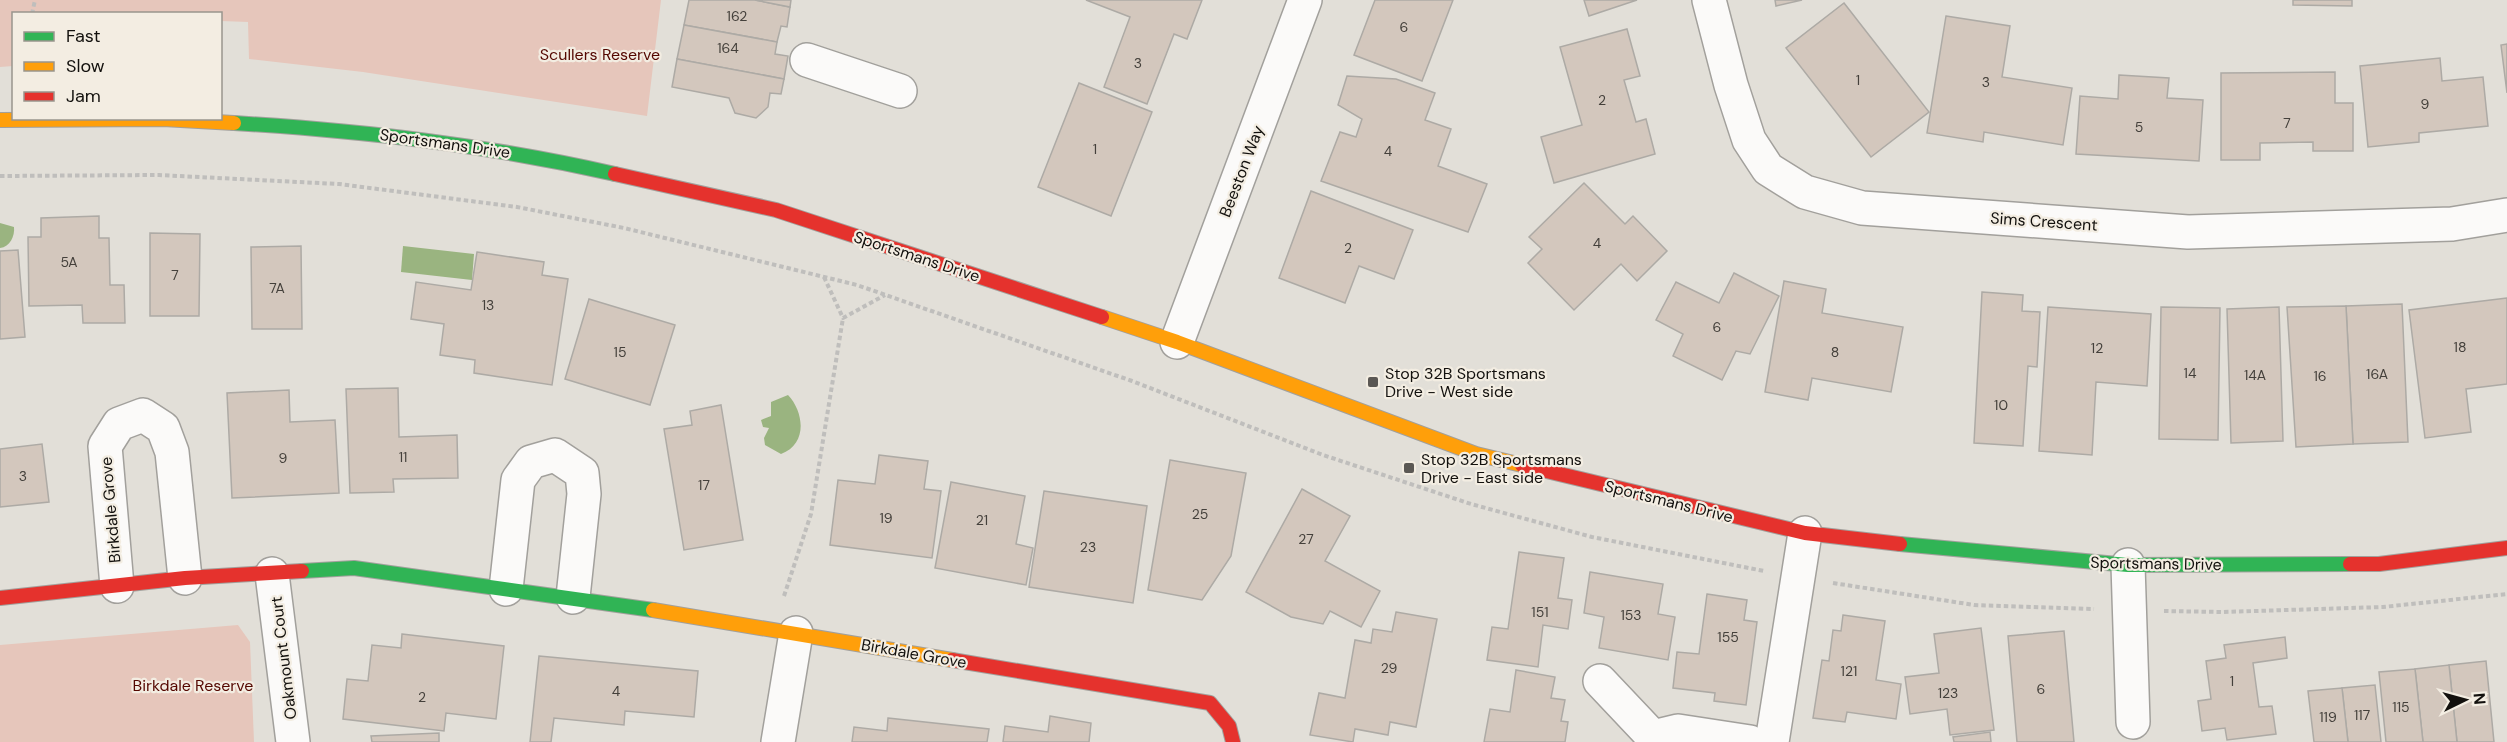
<svg xmlns="http://www.w3.org/2000/svg" width="2507" height="742" font-family="'DM Sans',sans-serif">
	<style>
		.green { fill: #e6c6bb }
		.water { fill: #9ab480 }
		.building { fill: #d3c7bd; stroke: #adaaa5; stroke-width: 1.5 }
		.lines { fill: none; stroke-linecap: round; stroke-linejoin: round }
		.street-casing { stroke: #a2a09c; stroke-width: 36 }
		.fast-casing { stroke: #a2a09c; stroke-width: 16 }
		.slow-casing { stroke: #a2a09c; stroke-width: 16 }
		.jam-casing { stroke: #a2a09c; stroke-width: 16 }
		.path { stroke: #bfbebc; stroke-width: 4; stroke-dasharray: 4.5 3; stroke-linecap: butt }
		.street { stroke: #fbfaf9; stroke-width: 33 }
		.fast { stroke: #30b455; stroke-width: 14 }
		.slow { stroke: #ff9f0a; stroke-width: 14 }
		.jam { stroke: #e5322d; stroke-width: 14 }
		.poi-dot { fill: #5b5854; stroke: #f3ede2; stroke-width: 2 }
		.labels { text-anchor: middle; stroke-width: 4.5; stroke-linejoin: round; paint-order: stroke }
		.number-label { font-size: 14px; fill: #44403b }
		.park-label { font-size: 16px; fill: #540700; stroke: #f3ede2 }
		.street-label { font-size: 16px; fill: #12100d; stroke: #f3ede2 }
		.poi-label { font-size: 16px; fill: #12100d; stroke: #f3ede2; text-anchor: start }
	</style>
	<rect width="100%" height="100%" fill="#e2dfd8"/>
	<g class="green">
		<polygon points="0,0 661,0 647,116 363,72 249,59 248,22 221,21 220,14 14,14 13,66 0,67"/>
		<polygon points="238,625 250,642 254,742 0,742 0,645"/>
	</g>
	<g class="water">
		<path d="M0,223l14,4c1,9 -4,20 -14,21z"/>
		<polygon points="403,246 474,254 472,280 401,272"/>
		<path d="M788,395c17,18 19,50 -7,59l-16,-9 -1,-7 5,-10 -6,-1 -2,-7 10,-4v-14z"/>
	</g>
	<g class="building">
		<polygon points="689,0 755,0 790,7 787,27 781,26 777,42 684,25"/>
		<polygon points="755,0 791,0 790,7"/>
		<polygon points="1086,0 1202,0 1187,39 1174,34 1147,104 1104,87 1130,17"/>
		<polygon points="1375,0 1453,0 1422,81 1354,55"/>
		<polygon points="1584,0 1637,0 1589,16"/>
		<polygon points="1775,0 1802,0 1776,6"/>
		<polygon points="2293,0 2352,0 2352,6 2293,5"/>
		<polygon points="1844,3 1929,112 1871,157 1786,48"/>
		<polygon points="1946,16 2010,26 2002,77 2072,88 2063,145 1984,132 1983,142 1927,133"/>
		<polygon points="684,25 777,42 775,54 788,56 784,79 677,59"/>
		<polygon points="1627,29 1640,76 1624,80 1636,122 1646,119 1655,154 1554,183 1541,137 1582,125 1560,47"/>
		<polygon points="2507,44 2507,93 2501,45"/>
		<polygon points="2440,58 2442,81 2483,77 2488,126 2419,133 2419,142 2368,147 2360,66"/>
		<polygon points="677,59 784,79 781,94 770,93 768,107 756,118 735,113 729,98 672,87"/>
		<polygon points="2335,72 2335,103 2353,103 2353,151 2313,151 2313,142 2260,143 2260,160 2221,160 2221,73"/>
		<polygon points="2119,75 2169,78 2167,98 2203,100 2199,161 2076,154 2080,96 2118,99"/>
		<polygon points="1347,76 1396,79 1435,93 1425,120 1451,129 1438,166 1487,184 1468,232 1321,181 1340,132 1356,137 1362,119 1338,105"/>
		<polygon points="1079,83 1152,112 1111,216 1038,187"/>
		<polygon points="1584,183 1625,224 1633,216 1667,251 1637,281 1621,264 1574,310 1528,263 1542,249 1529,237"/>
		<polygon points="1311,191 1413,230 1394,279 1359,266 1345,303 1279,278"/>
		<polygon points="99,216 99,238 109,238 110,285 124,285 125,323 83,323 82,305 29,306 28,237 41,237 41,218"/>
		<polygon points="150,233 200,234 199,316 150,316"/>
		<polygon points="301,246 302,329 252,329 251,247"/>
		<polygon points="18,250 25,337 0,339 0,251"/>
		<polygon points="477,252 544,262 542,275 568,279 552,385 474,373 475,360 440,355 444,324 411,319 416,282 471,290"/>
		<polygon points="1734,273 1779,296 1750,354 1736,351 1722,380 1673,356 1683,334 1656,320 1676,282 1719,303"/>
		<polygon points="1784,281 1826,289 1822,313 1903,327 1891,392 1812,378 1808,400 1765,392"/>
		<polygon points="1982,292 2023,295 2022,311 2040,312 2037,367 2028,366 2023,446 1974,443"/>
		<polygon points="2507,298 2507,384 2466,389 2471,432 2425,438 2409,310"/>
		<polygon points="589,299 675,325 650,405 565,379"/>
		<polygon points="2402,304 2408,442 2353,444 2346,306"/>
		<polygon points="2346,306 2353,444 2296,447 2287,307"/>
		<polygon points="2048,307 2151,314 2147,386 2096,382 2092,455 2039,451"/>
		<polygon points="2161,307 2220,308 2218,440 2159,439"/>
		<polygon points="2279,307 2283,441 2231,443 2227,309"/>
		<polygon points="398,388 399,437 457,435 458,478 393,479 394,492 350,493 346,389"/>
		<polygon points="289,390 290,422 335,420 339,493 232,498 227,393"/>
		<polygon points="721,405 743,540 684,550 664,429 692,425 690,411"/>
		<polygon points="42,444 49,502 0,507 0,449"/>
		<polygon points="879,455 928,461 924,489 941,491 932,558 830,545 838,480 875,484"/>
		<polygon points="1170,460 1246,473 1231,556 1202,600 1148,590"/>
		<polygon points="951,482 1025,496 1016,544 1033,548 1026,585 935,568"/>
		<polygon points="1302,489 1350,516 1325,561 1380,591 1361,627 1330,611 1323,624 1291,617 1246,592"/>
		<polygon points="1044,491 1147,506 1133,603 1029,587"/>
		<polygon points="1519,552 1564,558 1558,598 1572,600 1568,629 1543,625 1538,667 1487,660 1492,627 1508,629"/>
		<polygon points="1590,572 1663,584 1658,614 1675,617 1668,660 1599,648 1604,617 1584,613"/>
		<polygon points="1707,594 1747,600 1744,620 1757,622 1746,705 1714,701 1715,693 1673,688 1677,652 1699,654"/>
		<polygon points="1396,612 1437,619 1416,727 1390,722 1388,735 1355,729 1353,742 1310,735 1319,693 1345,698 1355,640 1371,643 1373,629 1392,632"/>
		<polygon points="1843,615 1885,621 1876,680 1901,684 1896,719 1847,712 1845,722 1813,718 1822,660 1829,661 1833,630 1841,631"/>
		<polygon points="1981,628 1994,730 1950,735 1947,709 1910,714 1905,677 1939,673 1934,634"/>
		<polygon points="2064,631 2074,742 2017,742 2008,636"/>
		<polygon points="402,634 504,646 496,719 446,713 444,731 343,719 347,679 368,681 372,645 401,648"/>
		<polygon points="2285,637 2287,658 2253,663 2259,707 2272,706 2276,734 2227,740 2225,728 2202,731 2198,701 2211,699 2206,661 2226,658 2224,645"/>
		<polygon points="539,656 698,671 694,717 625,711 624,725 554,718 551,742 530,742"/>
		<polygon points="2486,661 2494,742 2457,742 2449,665"/>
		<polygon points="2449,665 2457,742 2423,742 2415,669"/>
		<polygon points="2415,669 2423,742 2386,742 2379,672"/>
		<polygon points="1516,670 1555,677 1551,698 1565,700 1561,721 1568,722 1565,742 1484,742 1490,709 1510,712"/>
		<polygon points="2375,685 2381,742 2348,742 2342,688"/>
		<polygon points="2342,688 2348,742 2314,742 2308,691"/>
		<polygon points="1050,716 1091,723 1089,742 1003,742 1005,726 1048,732"/>
		<polygon points="888,718 989,729 987,742 852,742 854,727 887,731"/>
		<polygon points="1990,732 1991,742 1954,742 1953,737"/>
		<polygon points="439,733 439,742 372,742 371,736"/>
	</g>
	<g class="lines">
		<g class="street-casing">
			<g id="street">
				<polyline points="1709,0 1731,85 1749,140 1768,169 1805,192 1862,208 2188,232 2452,224 2507,215"/>
				<polyline points="807,60 900,91"/>
				<polyline points="1177,342 1305,0"/>
				<polyline points="2128,565 2133,722"/>
				<polyline points="272,574 293,742"/>
				<polyline points="117,586 105,446 119,424 143,415 163,428 172,452 185,578"/>
				<polyline points="506,589 518,480 531,462 555,455 582,473 584,494 573,597"/>
				<polyline points="1600,681 1653,737"/>
				<polyline points="778,742 796,633"/>
				<polyline points="1652,742 1653,737 1678,731 1750,742"/>
				<polyline points="1772,742 1805,533"/>
			</g>
		</g>
		<g class="fast-casing">
			<g id="fast">
				<path d="M234,123c131,8 253,22 381,51"/>
				<polyline points="1900,544 2128,565 2350,564"/>
				<polyline points="302,571 354,568 653,610"/>
			</g>
		</g>
		<g class="slow-casing">
			<g id="slow">
				<polyline points="0,120 163,119 234,123"/>
				<polyline points="1102,317 1177,342 1476,454 1522,465"/>
				<polyline points="653,610 952,660"/>
			</g>
		</g>
		<g class="jam-casing">
			<g id="jam">
				<polyline points="615,174 776,210 1102,317"/>
				<polyline points="1522,465 1805,533 1900,544"/>
				<polyline points="2350,564 2379,564 2507,548"/>
				<polyline points="0,598 185,578 302,571"/>
				<polyline points="952,660 1210,703 1229,726 1233,742"/>
			</g>
		</g>
		<g class="path">
			<polyline points="32,14 35,0"/>
			<polyline points="0,176 159,175 339,184 517,207 624,228 857,285 1132,381 1323,455 1471,504 1592,537 1764,571"/>
			<polyline points="824,277 843,318 885,295"/>
			<polyline points="1833,583 1974,605 2094,609"/>
			<polyline points="784,596 811,514 843,318"/>
			<polyline points="2164,611 2223,612 2383,607 2507,594"/>
		</g>
		<use href="#street" class="street"/>
		<use href="#fast" class="fast"/>
		<use href="#slow" class="slow"/>
		<use href="#jam" class="jam"/>
	</g>
	<g class="poi-dot">
		<rect x="1367" y="376" width="12" height="12" rx="3"/>
		<rect x="1403" y="462" width="12" height="12" rx="3"/>
	</g>
	<g class="labels">
		<g class="number-label">
			<text x="737" y="21">162</text>
			<text x="1404" y="32">6</text>
			<text x="728" y="53">164</text>
			<text x="1138" y="68">3</text>
			<text x="1858" y="85">1</text>
			<text x="1986" y="87">3</text>
			<text x="1602" y="105">2</text>
			<text x="2425" y="109">9</text>
			<text x="2287" y="128">7</text>
			<text x="2139" y="132">5</text>
			<text x="1095" y="154">1</text>
			<text x="1388" y="156">4</text>
			<text x="1597" y="248">4</text>
			<text x="1348" y="253">2</text>
			<text x="69" y="267">5A</text>
			<text x="175" y="280">7</text>
			<text x="277" y="293">7A</text>
			<text x="488" y="310">13</text>
			<text x="1717" y="332">6</text>
			<text x="2460" y="352">18</text>
			<text x="2097" y="353">12</text>
			<text x="620" y="357">15</text>
			<text x="1835" y="357">8</text>
			<text x="2190" y="378">14</text>
			<text x="2377" y="379">16A</text>
			<text x="2255" y="380">14A</text>
			<text x="2320" y="381">16</text>
			<text x="2001" y="410">10</text>
			<text x="403" y="462">11</text>
			<text x="283" y="463">9</text>
			<text x="23" y="481">3</text>
			<text x="704" y="490">17</text>
			<text x="1200" y="519">25</text>
			<text x="886" y="523">19</text>
			<text x="982" y="525">21</text>
			<text x="1306" y="544">27</text>
			<text x="1088" y="552">23</text>
			<text x="1540" y="617">151</text>
			<text x="1631" y="620">153</text>
			<text x="1728" y="642">155</text>
			<text x="1389" y="673">29</text>
			<text x="1849" y="676">121</text>
			<text x="2232" y="686">1</text>
			<text x="2041" y="694">6</text>
			<text x="616" y="696">4</text>
			<text x="1948" y="698">123</text>
			<text x="422" y="702">2</text>
			<text x="2401" y="712">115</text>
			<text x="2362" y="720">117</text>
			<text x="2328" y="722">119</text>
		</g>
		<g class="park-label">
			<text x="600" y="60">Scullers Reserve</text>
			<text x="193" y="691">Birkdale Reserve</text>
		</g>
		<g class="street-label">
			<text transform="translate(445 143) rotate(8)" y="6">Sportsmans Drive</text>
			<text transform="translate(1241 171) rotate(-69)" y="6">Beeston Way</text>
			<text transform="translate(2044 221) rotate(4)" y="6">Sims Crescent</text>
			<text transform="translate(917 256) rotate(18)" y="6">Sportsmans Drive</text>
			<text transform="translate(1669 501) rotate(14)" y="6">Sportsmans Drive</text>
			<text transform="translate(110 510) rotate(-95)" y="6">Birkdale Grove</text>
			<text transform="translate(2156 563) rotate(1)" y="6">Sportsmans Drive</text>
			<text transform="translate(914 653) rotate(10)" y="6">Birkdale Grove</text>
			<text transform="translate(283 658) rotate(-97)" y="6">Oakmount Court</text>
		</g>
		<g class="poi-label">
			<text x="1385" y="379">Stop 32B Sportsmans<tspan x="1385" dy="18">Drive - West side</tspan></text>
			<text x="1421" y="465">Stop 32B Sportsmans<tspan x="1421" dy="18">Drive - East side</tspan></text>
		</g>
	</g>
	<rect x="12" y="12" width="210" height="108" fill="#f3ede2" stroke="#99958d" stroke-width="1.5"/>
	<rect x="24" y="32" width="30" height="9" fill="#30b455" stroke="#99958d" stroke-width="1.5"/>
	<text x="66" y="42" font-size="18" fill="#12100d">Fast</text>
	<rect x="24" y="62" width="30" height="9" fill="#ff9f0a" stroke="#99958d" stroke-width="1.5"/>
	<text x="66" y="72" font-size="18" fill="#12100d">Slow</text>
	<rect x="24" y="92" width="30" height="9" fill="#e5322d" stroke="#99958d" stroke-width="1.5"/>
	<text x="66" y="102" font-size="18" fill="#12100d">Jam</text>
	<g transform="translate(2465 700) rotate(85)" stroke="#f3ede2" stroke-width="4.5" paint-order="stroke">
	<path d="M0-4.5L10 22L0 15L-10 22Z" fill="#12100d"/>
	<text y="-9" font-size="16" font-weight="bold" text-anchor="middle" fill="#12100d">N</text>
	</g>
</svg>
